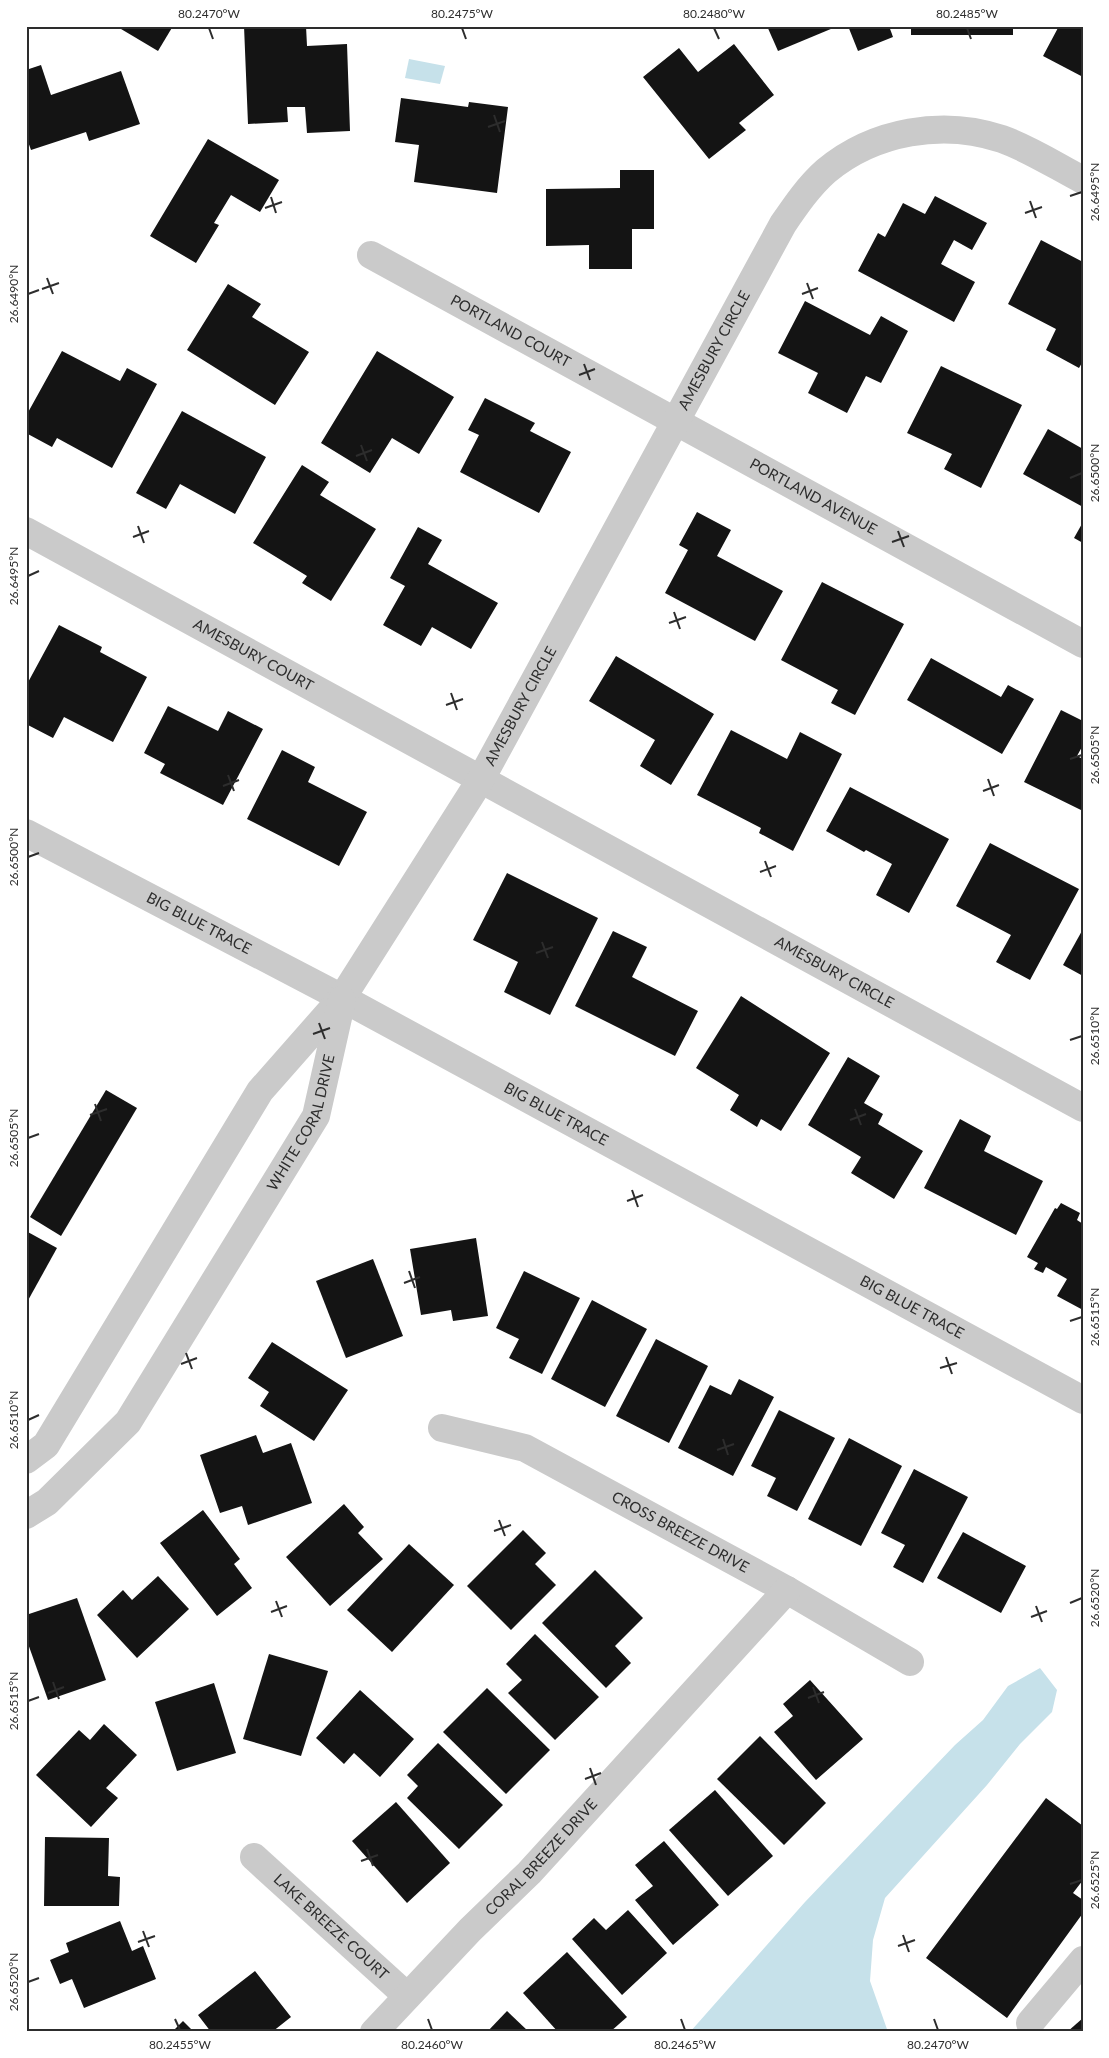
<svg xmlns="http://www.w3.org/2000/svg" width="1109" height="2058" font-family="Lato,sans-serif">
	<style>
		.water { fill: #c6e1ea }
		.building { fill: #141414 }
		.lines { fill: none; stroke-linecap: round; stroke-linejoin: round }
		.minor { stroke: #cacaca; stroke-width: 28 }
		.ticks { fill: none; stroke: #2d2d2d; stroke-width: 2 }
		.labels { text-anchor: middle; stroke-width: 5; stroke-linejoin: round; paint-order: stroke }
		.street-label { font-size: 15px; fill: #2d2d2d; stroke: #fff }
		.neatline { fill: none; stroke: #2d2d2d; stroke-width: 2 }
		.ticks-label { font-size: 12px; text-anchor: middle; fill: #2d2d2d }
	</style>
	<rect width="100%" height="100%" fill="#fff"/>
	<g class="water">
		<polygon points="409,59 445,66 440,84 405,78"/>
		<polygon points="1040,1668 1057,1690 1052,1712 1020,1744 987,1785 885,1898 873,1940 870,1981 888,2032 690,2032 805,1902 955,1745 983,1720 1008,1686"/>
	</g>
	<g class="building">
		<polygon points="116,26 173,26 158,51"/>
		<polygon points="244,26 306,26 307,46 347,44 350,131 307,133 305,107 287,107 288,122 248,124"/>
		<polygon points="767,26 838,26 778,51"/>
		<polygon points="848,26 889,26 893,37 858,51"/>
		<rect x="911" y="26" width="102" height="9"/>
		<polygon points="1059,26 1083,26 1083,77 1043,56"/>
		<polygon points="734,44 774,95 739,123 746,130 709,159 643,77 679,48 698,72"/>
		<polygon points="41,65 51,95 121,71 140,124 89,141 86,132 31,150 26,136 26,70"/>
		<polygon points="401,98 468,107 469,102 508,107 497,193 414,182 419,145 395,142"/>
		<polygon points="208,139 279,180 260,212 231,195 214,223 219,225 196,263 150,236"/>
		<polygon points="620,170 654,170 654,229 632,229 632,269 589,269 589,245 546,246 546,189 620,188"/>
		<polygon points="935,196 987,223 972,250 954,240 941,264 975,282 954,322 858,271 878,233 885,237 903,203 925,214"/>
		<polygon points="1041,240 1083,262 1083,361 1079,368 1046,350 1056,329 1008,304"/>
		<polygon points="228,284 261,304 252,317 309,352 275,405 187,350"/>
		<polygon points="805,301 870,335 881,316 908,331 881,383 866,376 847,413 808,393 818,373 778,353"/>
		<polygon points="62,351 120,381 127,368 157,384 112,468 57,438 52,447 26,433 26,416"/>
		<polygon points="377,351 454,397 419,454 392,438 370,473 321,443"/>
		<polygon points="941,366 1022,405 981,488 944,469 952,454 907,433"/>
		<polygon points="485,398 535,423 530,431 571,452 539,513 460,472 479,435 468,430"/>
		<polygon points="182,411 266,457 235,514 180,484 166,509 136,493"/>
		<polygon points="1048,429 1083,449 1083,507 1023,474"/>
		<polygon points="302,465 329,482 320,495 376,529 331,601 302,583 307,576 253,543"/>
		<polygon points="697,512 731,530 717,556 783,591 755,641 665,593 688,550 679,545"/>
		<polygon points="1083,522 1083,543 1074,538"/>
		<polygon points="418,527 442,540 428,564 498,603 471,649 432,627 421,646 383,625 405,586 390,578"/>
		<polygon points="822,582 904,624 855,715 831,703 838,690 781,660"/>
		<polygon points="59,625 102,647 100,652 147,677 113,742 64,717 53,738 26,724 26,686"/>
		<polygon points="616,656 714,714 671,785 640,766 655,740 589,701"/>
		<polygon points="931,658 1001,697 1008,685 1034,699 1002,754 907,700"/>
		<polygon points="168,706 218,731 228,711 263,729 223,805 160,773 165,764 144,753"/>
		<polygon points="1061,710 1083,721 1083,745 1077,756 1083,759 1083,811 1024,782"/>
		<polygon points="731,730 787,759 800,732 842,754 793,851 759,833 761,828 697,795"/>
		<polygon points="282,750 315,767 308,782 367,812 339,866 247,819"/>
		<polygon points="850,787 949,839 909,913 876,895 892,864 866,850 864,852 826,831"/>
		<polygon points="990,843 1079,889 1030,980 996,962 1011,935 956,906"/>
		<polygon points="507,873 598,918 550,1015 504,992 518,962 473,940"/>
		<polygon points="1083,929 1083,976 1063,965"/>
		<polygon points="613,931 647,947 632,977 698,1011 675,1056 575,1006"/>
		<polygon points="741,996 830,1053 781,1131 761,1119 757,1127 730,1110 739,1095 696,1068"/>
		<polygon points="848,1057 880,1076 864,1103 883,1114 878,1124 923,1151 894,1199 851,1173 861,1157 808,1125"/>
		<polygon points="106,1090 137,1108 61,1236 30,1217"/>
		<polygon points="960,1119 991,1136 984,1151 1043,1181 1016,1235 924,1188"/>
		<polygon points="1061,1203 1080,1213 1077,1220 1083,1224 1083,1310 1057,1296 1067,1279 1046,1267 1043,1273 1034,1269 1038,1263 1027,1257 1055,1208 1057,1209"/>
		<polygon points="26,1231 57,1248 26,1304"/>
		<polygon points="476,1238 488,1316 453,1321 451,1310 421,1315 410,1249"/>
		<polygon points="373,1259 403,1336 346,1358 316,1281"/>
		<polygon points="524,1271 580,1298 542,1374 509,1358 519,1339 496,1328"/>
		<polygon points="592,1300 647,1329 605,1407 551,1379"/>
		<polygon points="656,1339 708,1366 669,1443 616,1416"/>
		<polygon points="272,1342 348,1390 314,1441 260,1406 269,1392 248,1378"/>
		<polygon points="739,1379 774,1397 733,1476 678,1448 710,1385 731,1395"/>
		<polygon points="779,1410 835,1438 797,1511 767,1496 776,1478 751,1466"/>
		<polygon points="256,1435 263,1453 291,1443 312,1503 248,1525 242,1506 220,1513 200,1455"/>
		<polygon points="849,1438 902,1466 861,1546 808,1519"/>
		<polygon points="914,1469 968,1497 923,1583 893,1567 905,1545 881,1533"/>
		<polygon points="344,1504 364,1527 358,1533 383,1559 330,1606 286,1557"/>
		<polygon points="203,1510 240,1559 234,1564 252,1588 217,1616 160,1543"/>
		<polygon points="523,1530 546,1553 535,1564 556,1585 511,1630 467,1586"/>
		<polygon points="963,1532 1026,1566 1001,1613 937,1578"/>
		<polygon points="409,1544 454,1585 392,1652 347,1610"/>
		<polygon points="595,1570 643,1618 615,1646 631,1663 606,1688 542,1623"/>
		<polygon points="158,1576 189,1609 137,1658 97,1615 123,1590 132,1600"/>
		<polygon points="77,1598 106,1680 48,1700 26,1638 26,1615"/>
		<polygon points="535,1634 599,1697 555,1740 508,1693 522,1680 506,1664"/>
		<polygon points="269,1654 328,1671 301,1756 243,1739"/>
		<polygon points="810,1680 863,1739 816,1780 774,1732 793,1716 783,1704"/>
		<polygon points="214,1683 236,1753 177,1771 155,1702"/>
		<polygon points="487,1688 550,1750 506,1794 443,1732"/>
		<polygon points="360,1690 414,1739 380,1777 354,1753 344,1764 316,1738"/>
		<polygon points="104,1724 137,1755 106,1788 118,1798 91,1827 36,1775 79,1730 90,1740"/>
		<polygon points="760,1736 826,1803 784,1845 717,1779"/>
		<polygon points="438,1743 503,1805 459,1849 407,1798 418,1786 407,1775"/>
		<polygon points="715,1790 773,1856 728,1896 669,1830"/>
		<polygon points="1046,1798 1083,1826 1083,1880 1073,1893 1083,1900 1083,1913 1007,2018 926,1958"/>
		<polygon points="396,1802 450,1863 407,1903 352,1841"/>
		<polygon points="45,1837 109,1838 108,1876 120,1877 119,1906 44,1906"/>
		<polygon points="664,1841 719,1905 673,1945 635,1900 653,1886 635,1865"/>
		<polygon points="628,1910 667,1953 622,1995 572,1939 594,1918 606,1930"/>
		<polygon points="120,1921 132,1951 143,1946 156,1979 84,2008 72,1979 60,1984 50,1960 69,1952 66,1943"/>
		<polygon points="567,1952 627,2017 610,2032 558,2032 523,1993"/>
		<polygon points="255,1971 291,2017 272,2032 263,2032 262,2030 259,2032 211,2032 198,2015"/>
		<polygon points="507,2011 529,2032 487,2032"/>
		<polygon points="1083,2018 1083,2032 1067,2032"/>
		<polygon points="183,2021 194,2032 172,2032"/>
	</g>
	<g class="lines">
		<g class="minor">
			<path id="s1" d="M371,255l712,389"/>
			<path id="s2" d="M26,531l1057,577"/>
			<path id="s3" d="M26,833l316,165 741,402"/>
			<path id="s4" d="M442,1428l83,20 262,142 123,72"/>
			<path id="s5" d="M26,1460l20,-15 214,-354 82,-93 139,-219 302,-555c13,-19 26,-38 43,-53 48,-40 117,-52 176,-32 28,10 54,27 81,41"/>
			<path id="s6" d="M26,1515l21,-13 81,-80 188,-306 26,-116"/>
			<path id="s7" d="M254,1857l153,139"/>
			<polyline points="1030,2023 1083,1960"/>
			<path id="s8" d="M374,2032l96,-102 59,-57 258,-283"/>
		</g>
	</g>
	<path class="ticks" d="M209,28l4,11M462,28l4,11M714,28l5,11M967,28l4,11M494,115l6,17M488,127l17,-6M1070,196l12,-4M271,197l5,16M1030,201l6,17M265,208l17,-6M1025,213l17,-6M47,278l6,16M807,283l6,16M42,289l17,-6M28,294l11,-4M802,294l16,-6M584,364l6,16M579,375l16,-6M361,445l6,16M356,456l16,-6M1070,478l12,-5M138,526l6,17M898,531l6,16M133,537l16,-6M892,542l17,-6M28,576l11,-5M674,612l6,17M669,623l17,-6M451,693l6,17M446,705l17,-6M1070,759l12,-4M228,775l6,16M988,779l6,17M223,786l16,-6M983,791l16,-6M28,857l11,-4M765,861l6,16M760,872l16,-6M542,942l6,16M536,953l17,-6M319,1023l6,16M313,1034l17,-6M1070,1040l12,-4M95,1104l6,17M855,1109l6,16M90,1115l17,-6M850,1120l16,-6M28,1138l11,-4M632,1190l6,17M627,1201l16,-6M409,1271l6,17M404,1283l16,-6M1070,1321l12,-4M186,1353l6,16M946,1357l6,17M181,1364l16,-6M940,1368l17,-5M28,1420l11,-5M723,1439l5,16M717,1450l17,-6M499,1520l6,16M494,1531l17,-6M276,1601l6,16M1070,1603l12,-5M1036,1606l6,16M271,1612l16,-6M1031,1617l16,-6M53,1682l6,17M813,1687l6,16M48,1693l16,-6M808,1698l16,-6M28,1701l11,-4M590,1768l6,17M585,1779l16,-6M367,1849l6,17M361,1861l17,-6M1070,1884l12,-4M143,1931l6,16M903,1935l6,17M138,1942l17,-6M898,1946l17,-6M28,1982l11,-4M175,2019l5,11M428,2019l4,11M681,2019l4,11M934,2019l4,11"/>
	<g class="labels">
		<g class="street-label">
			<text dy="5" stroke="none"><textPath href="#s1" startOffset="159">PORTLAND COURT</textPath></text>
			<text dy="5" stroke="none"><textPath href="#s5" startOffset="1310">AMESBURY CIRCLE</textPath></text>
			<text dy="5" stroke="none"><textPath href="#s1" startOffset="504">PORTLAND AVENUE</textPath></text>
			<text dy="5" stroke="none"><textPath href="#s2" startOffset="259">AMESBURY COURT</textPath></text>
			<text dy="5" stroke="none"><textPath href="#s5" startOffset="905">AMESBURY CIRCLE</textPath></text>
			<text dy="5" stroke="none"><textPath href="#s3" startOffset="195">BIG BLUE TRACE</textPath></text>
			<text dy="5" stroke="none"><textPath href="#s2" startOffset="921">AMESBURY CIRCLE</textPath></text>
			<text dy="5" stroke="none"><textPath href="#s3" startOffset="600">BIG BLUE TRACE</textPath></text>
			<text dy="5" stroke="none"><textPath href="#s6" startOffset="486">WHITE CORAL DRIVE</textPath></text>
			<text dy="5" stroke="none"><textPath href="#s3" startOffset="1005">BIG BLUE TRACE</textPath></text>
			<text dy="5" stroke="none"><textPath href="#s4" startOffset="262">CROSS BREEZE DRIVE</textPath></text>
			<text dy="5" stroke="none"><textPath href="#s8" startOffset="242">CORAL BREEZE DRIVE</textPath></text>
			<text dy="5" stroke="none"><textPath href="#s7" startOffset="104">LAKE BREEZE COURT</textPath></text>
		</g>
	</g>
	<rect width="1109" height="2058" fill="none" stroke="#ffffff" stroke-width="55"/>
	<rect x="28" y="28" width="1054" height="2002" class="neatline"/>
	<g class="ticks-label">
		<text x="209" y="18">80.2470°W</text>
		<text x="462" y="18">80.2475°W</text>
		<text x="714" y="18">80.2480°W</text>
		<text x="967" y="18">80.2485°W</text>
		<text transform="translate(1095 192) rotate(-90)" y="4">26.6495°N</text>
		<text transform="translate(14 294) rotate(-90)" y="4">26.6490°N</text>
		<text transform="translate(1095 473) rotate(-90)" y="4">26.6500°N</text>
		<text transform="translate(14 576) rotate(-90)" y="4">26.6495°N</text>
		<text transform="translate(1095 755) rotate(-90)" y="4">26.6505°N</text>
		<text transform="translate(14 857) rotate(-90)" y="4">26.6500°N</text>
		<text transform="translate(1095 1036) rotate(-90)" y="4">26.6510°N</text>
		<text transform="translate(14 1138) rotate(-90)" y="4">26.6505°N</text>
		<text transform="translate(1095 1317) rotate(-90)" y="4">26.6515°N</text>
		<text transform="translate(14 1420) rotate(-90)" y="4">26.6510°N</text>
		<text transform="translate(1095 1598) rotate(-90)" y="4">26.6520°N</text>
		<text transform="translate(14 1701) rotate(-90)" y="4">26.6515°N</text>
		<text transform="translate(1095 1880) rotate(-90)" y="4">26.6525°N</text>
		<text transform="translate(14 1982) rotate(-90)" y="4">26.6520°N</text>
		<text x="180" y="2049">80.2455°W</text>
		<text x="432" y="2049">80.2460°W</text>
		<text x="685" y="2049">80.2465°W</text>
		<text x="938" y="2049">80.2470°W</text>
	</g>
</svg>
